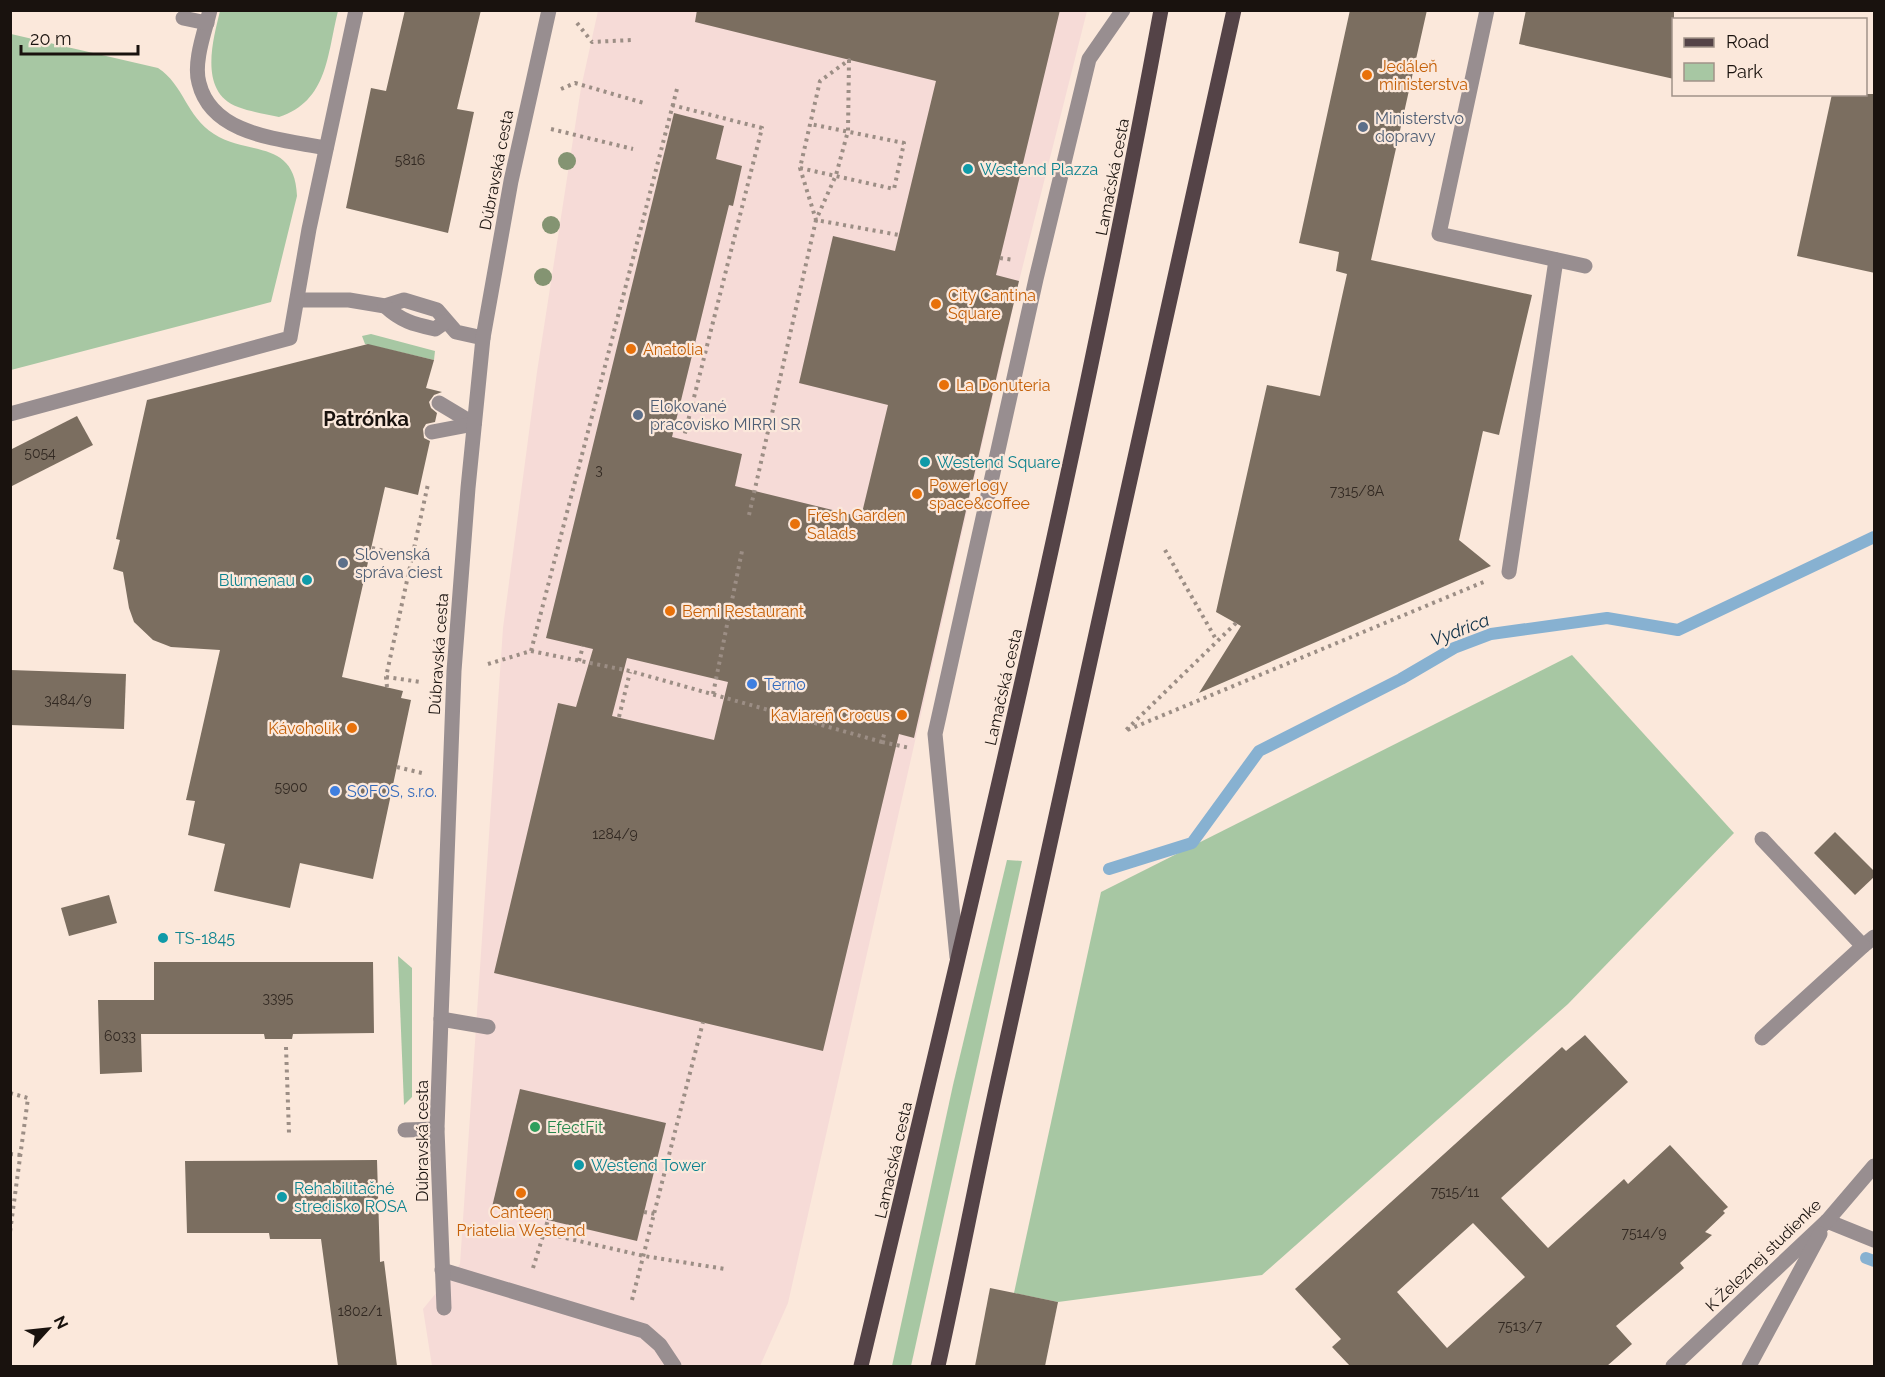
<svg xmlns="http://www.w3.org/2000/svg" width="1885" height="1377" font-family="Raleway,sans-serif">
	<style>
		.commercial { fill: #f6dbd7 }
		.green { fill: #a7c7a3 }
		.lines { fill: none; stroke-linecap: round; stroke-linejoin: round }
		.stream { stroke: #87b1d1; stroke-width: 12 }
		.building { fill: #7b6e60; fill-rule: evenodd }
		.path { stroke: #9c8e85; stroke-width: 4; stroke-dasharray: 3 4.5; stroke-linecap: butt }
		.lane { stroke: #988e90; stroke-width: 15 }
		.street { stroke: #988e90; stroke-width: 15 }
		.primary { stroke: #544347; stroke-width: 15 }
		.tree { fill: #849472 }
		.food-dot { fill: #e8710a; stroke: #fbe8db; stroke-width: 2 }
		.service-dot { fill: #5c6f8a; stroke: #fbe8db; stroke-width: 2 }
		.culture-dot { fill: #0f9aa8; stroke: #fbe8db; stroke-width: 2 }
		.shop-dot { fill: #3f7fe0; stroke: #fbe8db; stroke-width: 2 }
		.leisure-dot { fill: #2e9e5b; stroke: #fbe8db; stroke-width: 2 }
		.labels { text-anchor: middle; stroke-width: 4.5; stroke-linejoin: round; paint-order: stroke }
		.number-label { font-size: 14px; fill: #322922 }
		.food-label { font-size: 16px; fill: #c56008; stroke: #fbe8db; text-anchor: start }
		.service-label { font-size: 16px; fill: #4e5e75; stroke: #fbe8db; text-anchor: start }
		.culture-label { font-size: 16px; fill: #0d838f; stroke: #fbe8db; text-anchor: start }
		.street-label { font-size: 16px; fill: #19120e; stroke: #fbe8db }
		.shop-label { font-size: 16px; fill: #366cbe; stroke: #fbe8db; text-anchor: start }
		.leisure-label { font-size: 16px; fill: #27864d; stroke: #fbe8db; text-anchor: start }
		.water-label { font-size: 18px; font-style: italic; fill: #0e3047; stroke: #fbe8db }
		.quarter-label { font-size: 20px; font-weight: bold; fill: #19120e; stroke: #fbe8db }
	</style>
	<rect width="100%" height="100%" fill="#fbe8db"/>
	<polygon class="commercial" points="598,11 1087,11 1019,281 788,1303 760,1366 432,1366 423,1309 460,1264 503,628 537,372 581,88"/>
	<g class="green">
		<path d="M220,11h118c-11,44 -10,90 -59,106 -13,-3 -28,-5 -41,-10 -40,-15 -25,-67 -18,-96z"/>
		<path d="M11,34l147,34c26,17 28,48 56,66 34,22 81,5 83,62l-26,106 -260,68z"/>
		<polygon points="371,334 435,351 434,360 365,344 362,336"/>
		<polygon points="1572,655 1734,833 1568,1004 1262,1275 1058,1302 1014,1293 1101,892"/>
		<polygon points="1007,860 1022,861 911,1366 892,1366 953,1085"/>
		<polygon points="398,956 412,968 412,1097 404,1105"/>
	</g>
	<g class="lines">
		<g class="stream">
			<polyline points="1109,869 1192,843 1259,751 1401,679 1454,648 1491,634 1607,618 1678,630 1874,537"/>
			<polyline points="1866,1258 1874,1261"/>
		</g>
	</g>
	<g class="building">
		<polygon points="405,10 481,10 457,109 474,112 448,233 346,208 371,88 386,91"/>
		<path d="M697,10h363l-64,265 23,6 -17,72 -88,385 -15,-4 -76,317 -329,-78 64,-270 18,4 17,-58 -47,-11 128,-525 50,13 -8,33 26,7 -9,40 -4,-1 -57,232 70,17 -7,32 126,31 27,-112 -89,-22 34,-147 62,15 41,-170 -241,-59zM627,658l101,24 -14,58 -102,-24z"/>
		<polygon points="1350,10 1427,10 1371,260 1532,295 1499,435 1483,431 1459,540 1491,566 1199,693 1241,626 1216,612 1267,385 1320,396 1347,274 1336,271 1339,252 1299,243"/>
		<polygon points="1526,10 1674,10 1674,79 1519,44"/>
		<polygon points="1832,94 1875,94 1875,273 1797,256"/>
		<polygon points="368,344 434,360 426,388 442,392 434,395 429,402 431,408 437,413 435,422 426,424 423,429 424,438 430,441 418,495 385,487 342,677 403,691 401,698 411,700 373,879 300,863 290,908 214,891 225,844 188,835 195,801 186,800 220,650 171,647 153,640 134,622 129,608 123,572 113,569 120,540 116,539 147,400"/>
		<polygon points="77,416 93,445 10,487 10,450"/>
		<polygon points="10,670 126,674 124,729 10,725"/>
		<polygon points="1835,832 1875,872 1875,876 1855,895 1814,853"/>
		<polygon points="109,895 117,923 69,936 61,908"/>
		<polygon points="154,962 373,962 374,1033 293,1034 292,1039 265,1039 264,1034 141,1034 142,1072 100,1074 98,1000 154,1000"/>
		<path d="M1585,1035l43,47 -127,116 47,50 76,-69 4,5 42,-39 58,62 -5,4 2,2 -20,19 7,3 -32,28 4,5 -68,58 16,18 -25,22h-257l-18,-19 9,-8 -46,-50 267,-242 4,4zM1473,1223l52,54 -78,71 -50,-56z"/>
		<polygon points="520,1089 666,1123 637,1241 492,1207"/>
		<polygon points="377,1160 380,1262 384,1261 397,1366 338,1366 321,1239 270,1239 269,1233 187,1233 185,1161"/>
		<polygon points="990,1288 1058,1302 1045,1366 975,1366"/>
	</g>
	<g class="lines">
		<g class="path">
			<polyline points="577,23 592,42 633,40"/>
			<polygon points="849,60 848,131 836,175 816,220 800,168 820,81"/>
			<polyline points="561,89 575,83 644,103"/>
			<polyline points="672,105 762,128 684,437"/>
			<polyline points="551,129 633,149"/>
			<polyline points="800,168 894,189 904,143 810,124"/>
			<polyline points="1000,258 1014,260"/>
			<polyline points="749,515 816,220 899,235"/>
			<polyline points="372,548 411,557"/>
			<polyline points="1165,550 1217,641"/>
			<polyline points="1236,623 1125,731 1486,581"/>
			<polyline points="531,651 630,671 882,742 885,731"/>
			<polyline points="579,661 583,646"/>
			<polyline points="488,664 531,651 678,85"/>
			<polyline points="386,677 421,682"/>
			<polyline points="387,687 386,677 428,484"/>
			<polyline points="713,694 742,551"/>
			<polyline points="619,717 630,672"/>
			<polyline points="882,742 910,748"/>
			<polyline points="397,767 422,773"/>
			<polyline points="286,1047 289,1133"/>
			<polyline points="10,1093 28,1098 10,1232"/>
			<polyline points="10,1154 21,1155"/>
			<polyline points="644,1212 655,1214"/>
			<polyline points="544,1233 644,1256 725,1269"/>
			<polyline points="533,1268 548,1220"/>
			<polyline points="632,1300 703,1022"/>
		</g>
		<g class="lane">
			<path d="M210,10c-5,21 -17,52 -11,73 13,53 82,56 127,65"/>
			<polyline points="1487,10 1439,234 1585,266"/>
			<polyline points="183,18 207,23"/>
			<polyline points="297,300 349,300 385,306 404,300 437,310 456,332 483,338"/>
			<path d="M385,306c16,15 28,18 50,23l10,-7"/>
			<polyline points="439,403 474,424"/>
			<polyline points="10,414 290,338 309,229 356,10"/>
			<polyline points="432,432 474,424"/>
			<polyline points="1509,572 1556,260"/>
			<polyline points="957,957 935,734 1036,279 1089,59 1123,10"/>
			<polyline points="441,1019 488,1027"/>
			<polyline points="405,1130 437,1129"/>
			<polyline points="442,1270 644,1331 660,1345 674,1366"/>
		</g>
		<g class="street">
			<polyline points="1762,839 1863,946 1874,937"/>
			<polyline points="1762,1038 1863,946"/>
			<polyline points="1827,1221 1874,1240"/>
			<polyline points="444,1308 437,1129 441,1019 454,671 468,488 483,338 511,181 549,10"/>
			<polyline points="1673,1366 1827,1221 1874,1166"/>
			<polyline points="1749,1366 1820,1234"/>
		</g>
		<g class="primary">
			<path d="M861,1366c108,-450 216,-900 300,-1356"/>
			<path d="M938,1366c21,-95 39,-191 60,-286 78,-357 157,-713 236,-1070"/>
		</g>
	</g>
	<g class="tree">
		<circle cx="567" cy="161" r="9"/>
		<circle cx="551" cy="225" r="9"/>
		<circle cx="543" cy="277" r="9"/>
	</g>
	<g class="food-dot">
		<circle cx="1367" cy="75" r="6"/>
		<circle cx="936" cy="304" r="6"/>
		<circle cx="631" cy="349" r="6"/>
		<circle cx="944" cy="385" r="6"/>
		<circle cx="917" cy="494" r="6"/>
		<circle cx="795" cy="524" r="6"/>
		<circle cx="670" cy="611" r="6"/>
		<circle cx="902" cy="715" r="6"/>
		<circle cx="352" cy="728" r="6"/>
		<circle cx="521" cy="1193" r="6"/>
	</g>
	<g class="service-dot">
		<circle cx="1363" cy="127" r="6"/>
		<circle cx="638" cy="415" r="6"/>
		<circle cx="343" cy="563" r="6"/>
	</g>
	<g class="culture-dot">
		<circle cx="968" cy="169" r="6"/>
		<circle cx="925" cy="462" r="6"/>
		<circle cx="307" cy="580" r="6"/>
		<circle cx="163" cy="938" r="6"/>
		<circle cx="579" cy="1165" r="6"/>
		<circle cx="282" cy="1197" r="6"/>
	</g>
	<g class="shop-dot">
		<circle cx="752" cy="684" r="6"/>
		<circle cx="335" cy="791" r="6"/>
	</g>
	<circle class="leisure-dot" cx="535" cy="1127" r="6"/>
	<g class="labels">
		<g class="number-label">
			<text x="410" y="165">5816</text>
			<text x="40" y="458">5054</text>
			<text x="599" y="475">3</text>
			<text x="1357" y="496">7315/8A</text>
			<text x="68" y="705">3484/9</text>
			<text x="291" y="792">5900</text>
			<text x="615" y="839">1284/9</text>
			<text x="278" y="1003">3395</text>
			<text x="120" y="1041">6033</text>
			<text x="1455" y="1197">7515/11</text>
			<text x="1644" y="1238">7514/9</text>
			<text x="360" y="1316">1802/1</text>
			<text x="1520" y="1331">7513/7</text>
		</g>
		<g class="food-label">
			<text x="1379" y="72">Jedáleň<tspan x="1379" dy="18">ministerstva</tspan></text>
			<text x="948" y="301">City Cantina<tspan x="948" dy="18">Square</tspan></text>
			<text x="643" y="355">Anatolia</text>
			<text x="956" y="391">La Donuteria</text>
			<text x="929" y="491">Powerlogy<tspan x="929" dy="18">space&amp;coffee</tspan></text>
			<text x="807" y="521">Fresh Garden<tspan x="807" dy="18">Salads</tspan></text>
			<text x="682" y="617">Bemi Restaurant</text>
			<text x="890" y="721" text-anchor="end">Kaviareň Crocus</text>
			<text x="340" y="734" text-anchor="end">Kávoholik</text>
			<text x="521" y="1218" text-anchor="middle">Canteen<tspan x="521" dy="18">Priatelia Westend</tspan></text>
		</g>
		<g class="service-label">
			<text x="1375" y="124">Ministerstvo<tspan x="1375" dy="18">dopravy</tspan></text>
			<text x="650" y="412">Elokované<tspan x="650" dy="18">pracovisko MIRRI SR</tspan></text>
			<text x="355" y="560">Slovenská<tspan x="355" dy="18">správa ciest</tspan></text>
		</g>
		<g class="culture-label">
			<text x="980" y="175">Westend Plazza</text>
			<text x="937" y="468">Westend Square</text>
			<text x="295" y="586" text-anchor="end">Blumenau</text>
			<text x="175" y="944">TS-1845</text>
			<text x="591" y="1171">Westend Tower</text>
			<text x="294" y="1194">Rehabilitačné<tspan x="294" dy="18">stredisko ROSA</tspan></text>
		</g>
		<g class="street-label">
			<text transform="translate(496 170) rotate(-79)" y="6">Dúbravská cesta</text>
			<text transform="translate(1112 177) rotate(-79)" y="6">Lamačská cesta</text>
			<text transform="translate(438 654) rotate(-86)" y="6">Dúbravská cesta</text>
			<text transform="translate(1003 687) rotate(-77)" y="6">Lamačská cesta</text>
			<text transform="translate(422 1141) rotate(-90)" y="6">Dúbravská cesta</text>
			<text transform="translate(893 1160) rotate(-77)" y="6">Lamačská cesta</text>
			<text transform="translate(1763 1255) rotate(-44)" y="6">K Železnej studienke</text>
		</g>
		<g class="shop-label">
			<text x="764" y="690">Terno</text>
			<text x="347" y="797">SOFOS, s.r.o.</text>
		</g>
		<g class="leisure-label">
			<text x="547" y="1133">EfectFit</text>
		</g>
		<g class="water-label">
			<text transform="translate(1460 630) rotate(-21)" y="6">Vydrica</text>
		</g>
		<g class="quarter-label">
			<text x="366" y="426">Patrónka</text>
		</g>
	</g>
	<rect width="1885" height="1377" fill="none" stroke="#19120e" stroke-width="24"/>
	<rect x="1672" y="18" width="195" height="78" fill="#fbe8db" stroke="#a19289" stroke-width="1.5"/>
	<rect x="1684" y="38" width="30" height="9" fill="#544347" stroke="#a19289" stroke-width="1.5"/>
	<text x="1726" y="48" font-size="18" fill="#19120e">Road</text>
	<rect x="1684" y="63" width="30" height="18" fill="#a7c7a3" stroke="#a19289" stroke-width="1.5"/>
	<text x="1726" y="78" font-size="18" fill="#19120e">Park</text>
	<g transform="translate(48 1329) rotate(63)" stroke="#fbe8db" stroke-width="4.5" paint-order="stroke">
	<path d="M0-4.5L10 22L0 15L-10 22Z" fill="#19120e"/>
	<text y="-9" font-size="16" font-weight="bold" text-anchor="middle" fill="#19120e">N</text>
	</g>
	<path d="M21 45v9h117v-9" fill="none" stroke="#19120e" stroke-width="3"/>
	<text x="30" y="45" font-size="18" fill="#19120e" stroke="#fbe8db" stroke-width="4.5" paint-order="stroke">20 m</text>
</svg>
